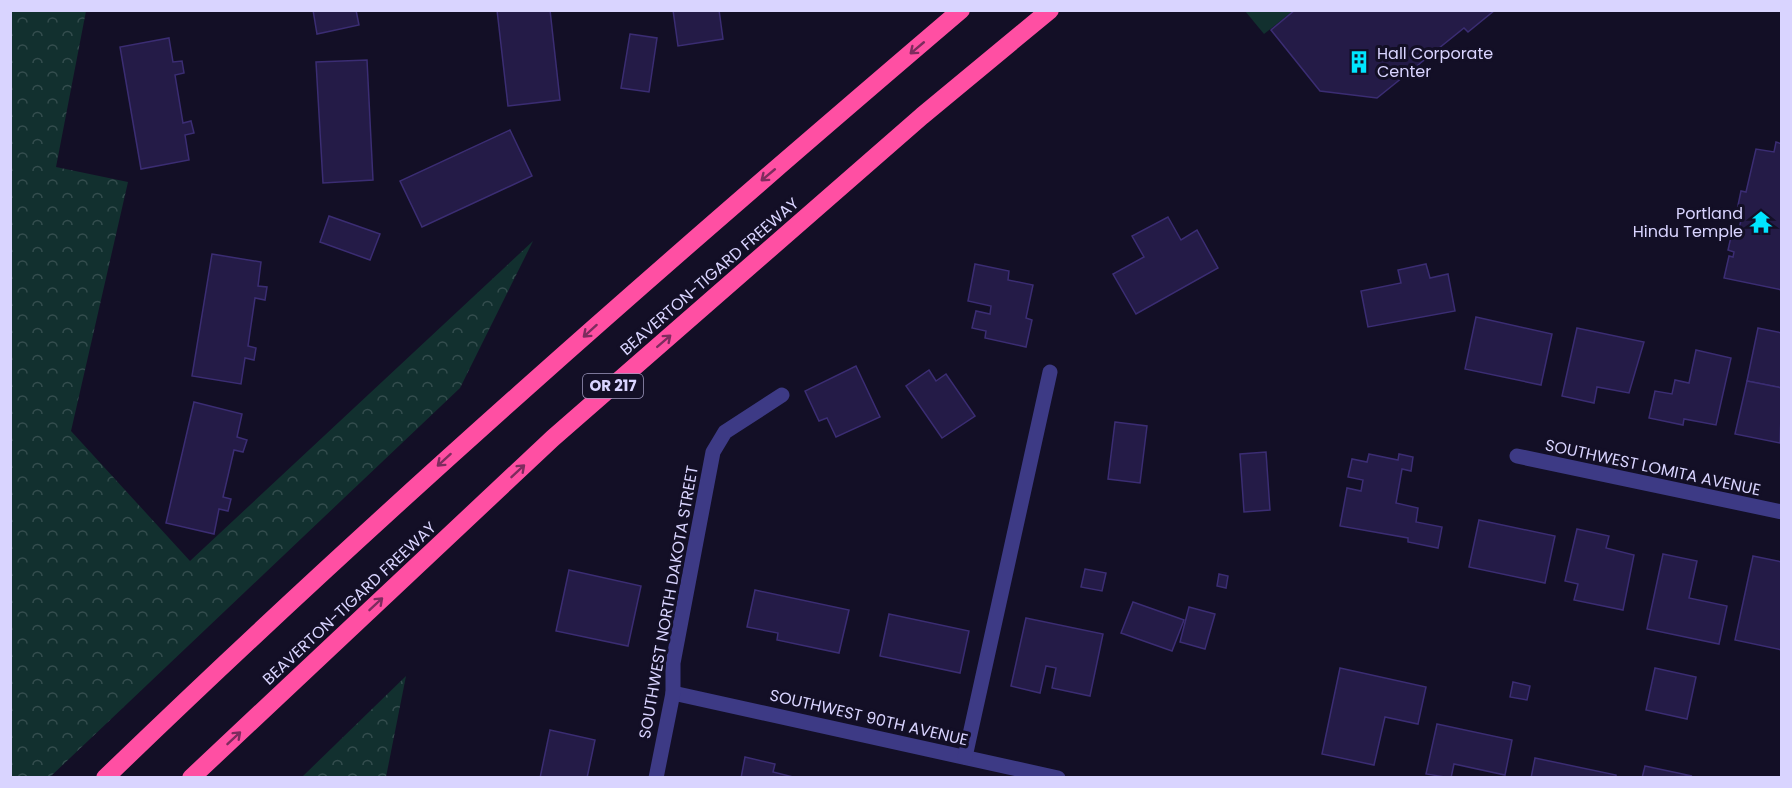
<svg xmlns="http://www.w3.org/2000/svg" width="1792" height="788" font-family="Poppins,sans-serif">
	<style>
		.green { fill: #12302f }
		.forest { fill: url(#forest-crowns) }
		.building { fill: #241b47; stroke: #3b2d73; stroke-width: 1.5 }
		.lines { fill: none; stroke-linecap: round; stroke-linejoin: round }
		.minor { stroke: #3d3a85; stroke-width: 15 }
		.highway { stroke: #ff4fa3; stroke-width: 18 }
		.oneway { stroke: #7d2c5e }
		.labels { text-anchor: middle; stroke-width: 6; stroke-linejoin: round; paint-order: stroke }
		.shield { fill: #130f26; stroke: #9e99be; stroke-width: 1.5 }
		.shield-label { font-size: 15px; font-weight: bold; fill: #d9d4ff }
		.poi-label { font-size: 16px; fill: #d9d4ff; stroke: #130f26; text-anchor: start }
		.street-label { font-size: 16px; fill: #d9d4ff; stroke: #130f26 }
	</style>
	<defs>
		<pattern id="forest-crowns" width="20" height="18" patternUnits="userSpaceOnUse" patternTransform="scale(1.5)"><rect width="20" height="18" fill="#12302f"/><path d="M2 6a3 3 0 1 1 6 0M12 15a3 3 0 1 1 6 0" fill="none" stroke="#344d4e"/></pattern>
	</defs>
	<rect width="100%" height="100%" fill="#130f26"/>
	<polygon class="green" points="1245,11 1293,11 1264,34"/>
	<g class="forest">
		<polygon points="10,11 86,11 56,167 128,182 71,431 190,561 533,241 460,388 50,777 11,777"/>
		<polygon points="406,676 386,777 302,777"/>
	</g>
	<g class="building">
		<polygon points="313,10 356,10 359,25 317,34"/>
		<polygon points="497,10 550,10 560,100 508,106"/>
		<polygon points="673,10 719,10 723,39 678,46"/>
		<polygon points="1295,10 1495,10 1468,32 1464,28 1377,98 1320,91 1271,30"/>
		<polygon points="630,34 657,38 649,92 621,88"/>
		<polygon points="169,38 173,62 182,61 184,73 175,75 183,123 191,121 194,133 185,135 189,160 141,169 120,47"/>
		<polygon points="367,60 373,180 323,183 316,62"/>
		<polygon points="510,130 532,176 422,227 400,181"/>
		<polygon points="1776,142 1782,144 1782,290 1724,278 1729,256 1733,257 1734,252 1728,250 1733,228 1739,229 1742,216 1736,215 1741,191 1746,192 1756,149 1774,152"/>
		<polygon points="329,216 380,234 370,260 320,242"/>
		<polygon points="1168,217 1181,240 1197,230 1218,268 1136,314 1113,274 1144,257 1132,236"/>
		<polygon points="212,254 261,262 258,286 267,287 265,300 255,298 248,346 256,348 254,360 245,358 241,384 192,376"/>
		<polygon points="975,264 1009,271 1008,280 1033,285 1026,318 1032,320 1026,347 985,338 986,331 972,328 976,311 990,314 991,306 968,301"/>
		<polygon points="1426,264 1430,278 1448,274 1455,311 1368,327 1361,291 1401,283 1398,270"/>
		<polygon points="1476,317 1552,334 1541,385 1465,369"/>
		<polygon points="1577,328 1644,342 1629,393 1597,387 1594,403 1562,396"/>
		<polygon points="1758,328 1782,333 1782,388 1747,381"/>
		<polygon points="1696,350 1731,358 1716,425 1684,419 1683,425 1649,418 1655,391 1672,394 1675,380 1689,383"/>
		<polygon points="856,366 880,417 836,437 827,418 819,421 805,391"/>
		<polygon points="929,370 936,381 946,374 975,416 942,438 906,386"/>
		<polygon points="1747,381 1782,388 1780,443 1735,434"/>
		<polygon points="194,402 242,414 237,437 247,440 243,452 234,450 223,497 231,499 228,511 219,509 214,534 166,523"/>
		<polygon points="1115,422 1147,426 1140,483 1108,479"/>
		<polygon points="1266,452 1270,510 1244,512 1240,454"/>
		<polygon points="1369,454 1398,460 1399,454 1413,457 1411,471 1402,469 1396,503 1418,508 1416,522 1442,527 1438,548 1408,542 1408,538 1340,526 1347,488 1361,491 1363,480 1348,477 1352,459 1367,462"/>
		<polygon points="1479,520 1555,536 1545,583 1469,567"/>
		<polygon points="1577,529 1609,536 1606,548 1634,555 1623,610 1574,600 1578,584 1565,581"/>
		<polygon points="1663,554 1697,561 1689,598 1727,606 1719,644 1647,629"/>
		<polygon points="1753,556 1782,562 1782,650 1735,640"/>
		<polygon points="1085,569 1106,573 1102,591 1081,587"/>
		<polygon points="569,570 641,586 628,646 556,631"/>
		<polygon points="1219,574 1228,576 1226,588 1217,586"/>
		<polygon points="755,590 849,610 839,653 777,640 778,633 747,627"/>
		<polygon points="1133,602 1184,620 1172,651 1121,633"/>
		<polygon points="1189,607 1215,614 1205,649 1180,642"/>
		<polygon points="889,614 969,631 960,673 880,656"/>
		<polygon points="1026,618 1103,634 1090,696 1052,688 1056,668 1046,666 1040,693 1011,686"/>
		<polygon points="1340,668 1426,687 1418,724 1385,717 1374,765 1322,754"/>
		<polygon points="1655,668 1696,677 1687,719 1646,710"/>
		<polygon points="1513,682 1530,686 1527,700 1510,697"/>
		<polygon points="1437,724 1512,740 1505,775 1454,764 1451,778 1426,774"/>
		<polygon points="550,730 595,740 587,778 540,778"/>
		<polygon points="745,757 775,764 773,772 797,778 741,778"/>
		<polygon points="1535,758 1616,775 1616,778 1531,778"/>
		<polygon points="1645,766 1692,776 1642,778"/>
	</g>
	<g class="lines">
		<g class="minor">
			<polyline points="1517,456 1782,512"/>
			<polyline points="673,693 1058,778"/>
			<polyline points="965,757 1050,372"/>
			<polyline points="656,778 673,693 673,663 713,452 725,432 782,395"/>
		</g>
		<g class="highway">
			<path d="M105,778c276,-267 564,-519 856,-768"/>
			<polyline points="191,778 553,438 922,116 1050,10"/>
		</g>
	</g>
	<defs><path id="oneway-shaft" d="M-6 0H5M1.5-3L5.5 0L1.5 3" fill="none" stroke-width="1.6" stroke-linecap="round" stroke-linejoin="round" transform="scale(1.5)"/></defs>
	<g class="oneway">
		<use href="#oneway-shaft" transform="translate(917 48) rotate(140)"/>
		<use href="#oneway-shaft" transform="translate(768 175) rotate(140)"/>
		<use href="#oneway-shaft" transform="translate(590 331) rotate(138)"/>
		<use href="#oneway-shaft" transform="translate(664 341) rotate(-41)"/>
		<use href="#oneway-shaft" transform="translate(444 460) rotate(138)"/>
		<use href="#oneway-shaft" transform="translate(518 471) rotate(-43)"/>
		<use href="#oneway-shaft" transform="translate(376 604) rotate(-43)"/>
		<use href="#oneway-shaft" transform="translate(234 738) rotate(-43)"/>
	</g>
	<defs>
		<g id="building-bare" transform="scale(1.8)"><path d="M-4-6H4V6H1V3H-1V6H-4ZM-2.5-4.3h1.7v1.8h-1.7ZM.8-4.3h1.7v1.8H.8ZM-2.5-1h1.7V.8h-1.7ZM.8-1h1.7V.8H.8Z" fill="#00e5ff" stroke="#130f26" stroke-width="2.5" paint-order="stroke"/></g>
		<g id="temple-bare" transform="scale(1.8)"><path d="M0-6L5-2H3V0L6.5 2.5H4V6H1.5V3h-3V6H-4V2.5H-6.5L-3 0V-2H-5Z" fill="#00e5ff" stroke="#130f26" stroke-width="2.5" paint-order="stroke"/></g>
	</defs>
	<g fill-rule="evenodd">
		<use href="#building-bare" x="1359" y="62"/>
		<use href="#temple-bare" x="1761" y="222"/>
	</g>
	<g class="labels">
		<rect class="shield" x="583" y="374" width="60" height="24" rx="4.5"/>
		<g class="shield-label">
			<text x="613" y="391">OR 217</text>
		</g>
		<g class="poi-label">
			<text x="1377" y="59">Hall Corporate<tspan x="1377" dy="18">Center</tspan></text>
			<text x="1743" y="219" text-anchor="end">Portland<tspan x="1743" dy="18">Hindu Temple</tspan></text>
		</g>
		<g class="street-label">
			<text transform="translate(709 276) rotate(-41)" y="6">BEAVERTON-TIGARD FREEWAY</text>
			<text transform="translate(1653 467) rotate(12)" y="6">SOUTHWEST LOMITA AVENUE</text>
			<text transform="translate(668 602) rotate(-80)" y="6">SOUTHWEST NORTH DAKOTA STREET</text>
			<text transform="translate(349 603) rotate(-43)" y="6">BEAVERTON-TIGARD FREEWAY</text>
			<text transform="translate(869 717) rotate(13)" y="6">SOUTHWEST 90TH AVENUE</text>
		</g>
	</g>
	<rect width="1792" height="788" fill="none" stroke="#d9d4ff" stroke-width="24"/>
</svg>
